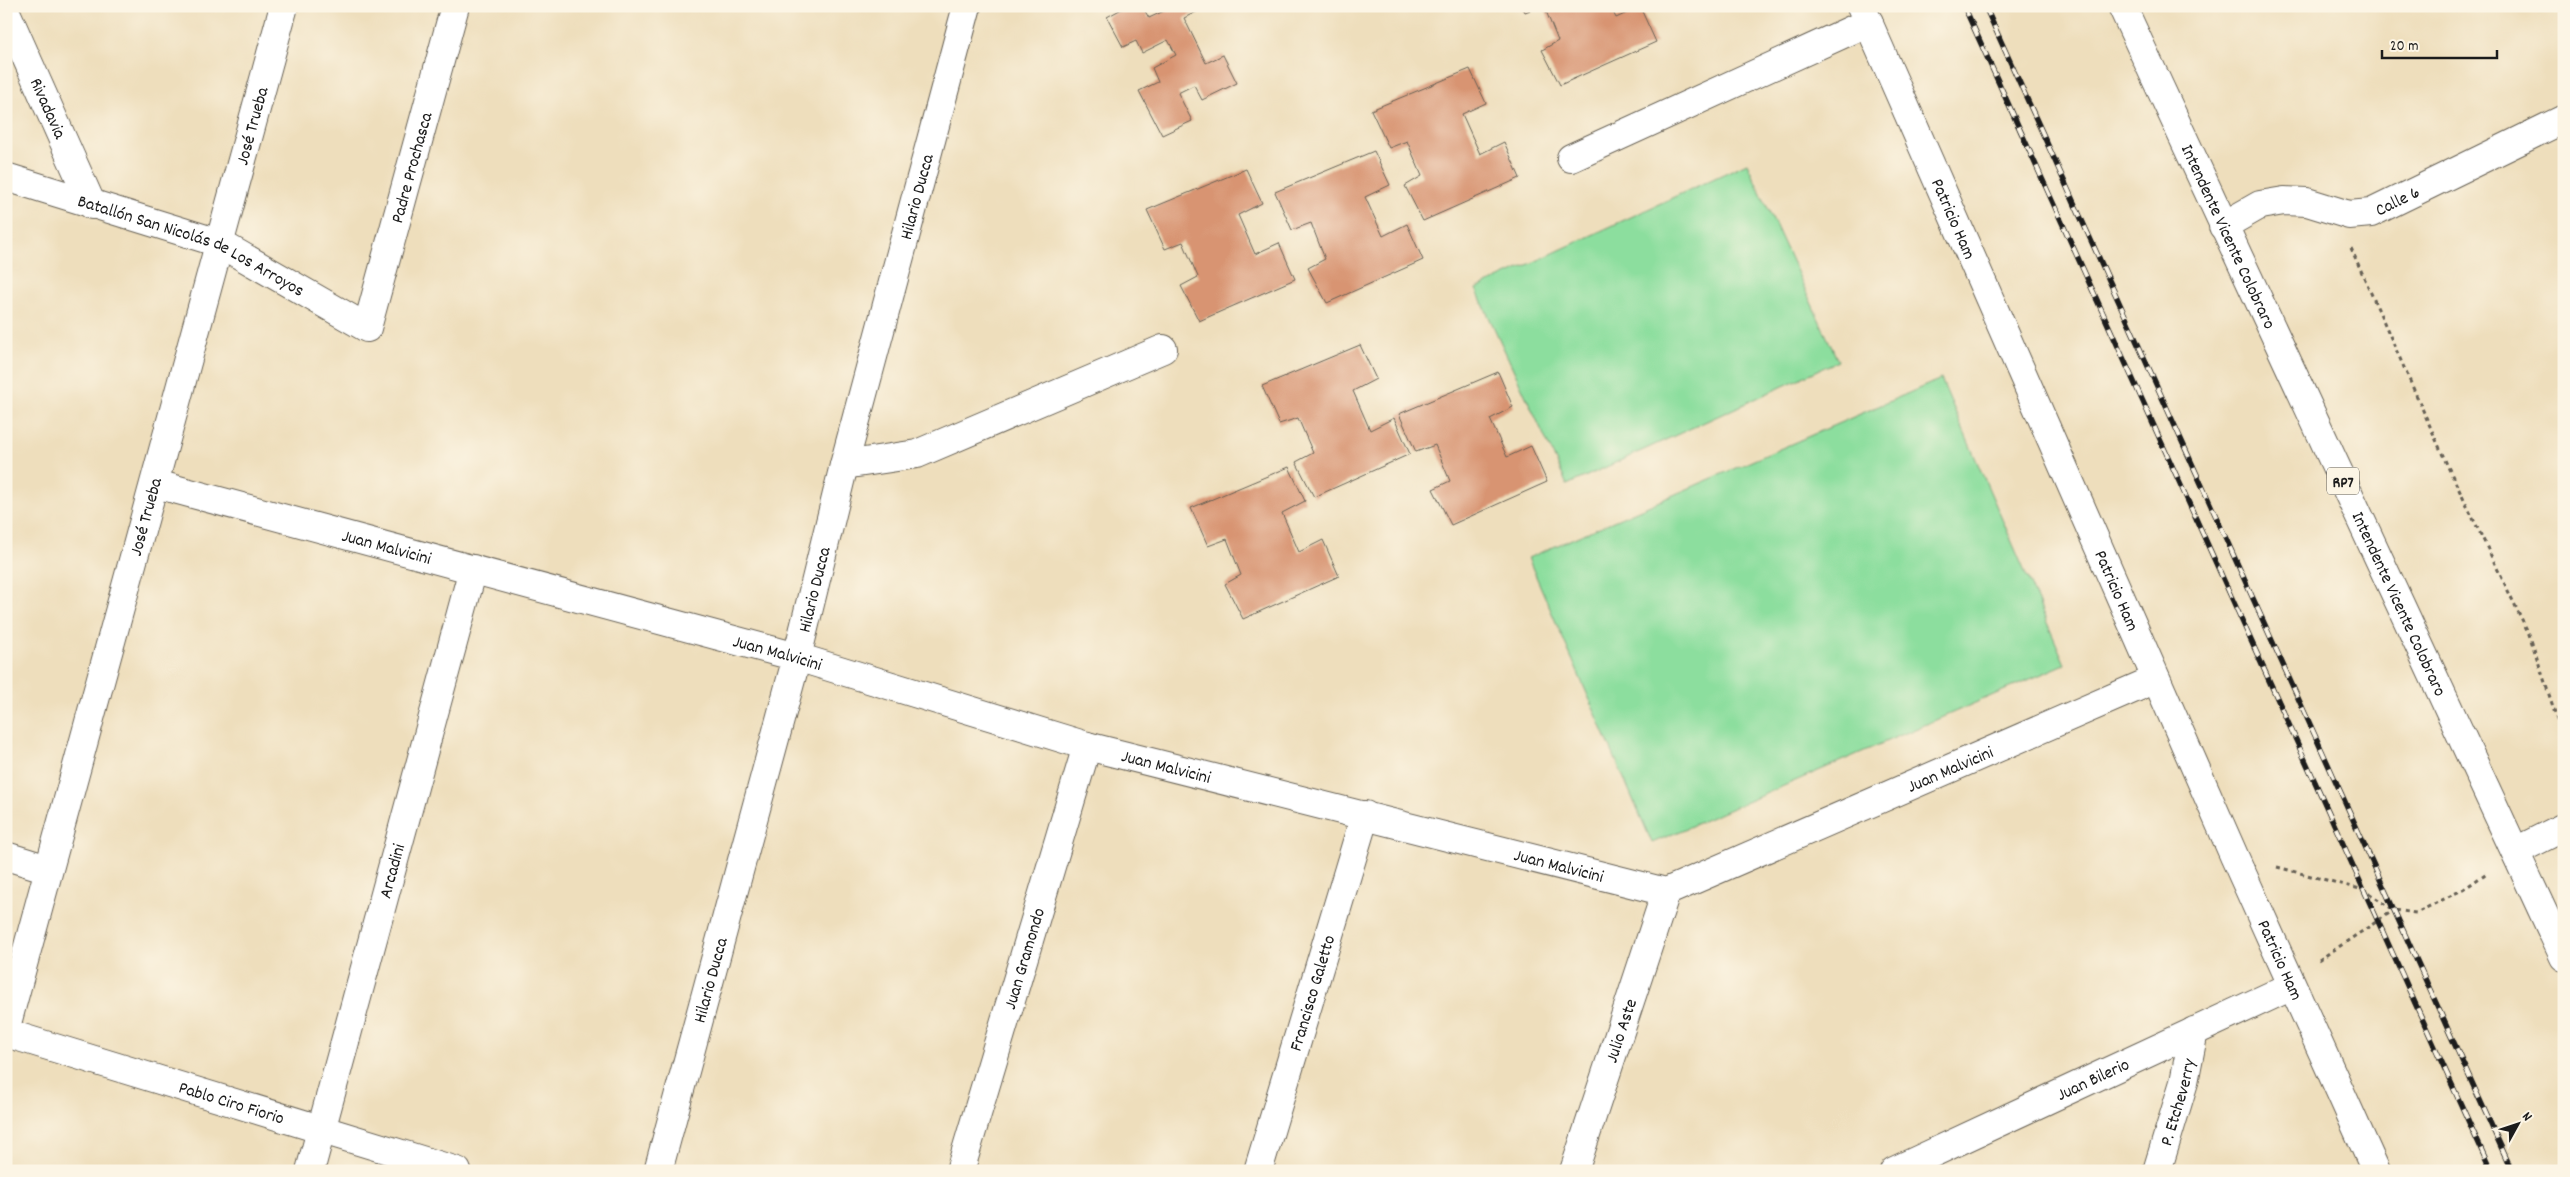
<svg xmlns="http://www.w3.org/2000/svg" width="2570" height="1177" font-family="Dekko,sans-serif">
	<style>
		.green { fill: #8cde9e; stroke: #547d5d }
		.building { fill: #d89472 }
		.lines { fill: none; stroke-linecap: round; stroke-linejoin: round }
		.minor-casing { stroke: #666054; stroke-width: 30 }
		.major-casing { stroke: #666054; stroke-width: 30 }
		.path { stroke: #666054; stroke-width: 3; stroke-dasharray: 4 4; stroke-linecap: butt }
		.minor { stroke: #fff; stroke-width: 28 }
		.major { stroke: #fff; stroke-width: 28 }
		.rail-casing { stroke: #1c1c1c; stroke-width: 5.5 }
		.rail { stroke: #fcf5e5; stroke-width: 4; stroke-dasharray: 11; stroke-linecap: butt }
		.labels { text-anchor: middle; stroke-width: 4; stroke-linejoin: round; paint-order: stroke }
		.shield { fill: #fcf5e5; stroke: #5f5d58; stroke-width: 1 }
		.shield-label { font-size: 16px; font-weight: bold; fill: #1c1c1c }
		.street-label { font-size: 18px; fill: #1c1c1c; stroke: #fcf5e5 }
	</style>
	<rect width="100%" height="100%" fill="#fcf5e5"/>
	<filter id="ink" filterUnits="userSpaceOnUse"><feTurbulence type="fractalNoise" baseFrequency=".02" numOctaves="2"/><feDisplacementMap in="SourceGraphic" scale="10" xChannelSelector="R" yChannelSelector="G"/><feConvolveMatrix kernelMatrix="1 2 1 2 8 2 1 2 1" color-interpolation-filters="sRGB"/></filter>
	<filter id="wash" filterUnits="userSpaceOnUse"><feTurbulence type="fractalNoise" baseFrequency=".0096" numOctaves="4" result="noise"/><feDisplacementMap in="SourceGraphic" scale="20" xChannelSelector="R" yChannelSelector="G"/><feGaussianBlur stdDeviation="1.12" result="paint"/><feColorMatrix in="noise" values="0 0 0 0 0 0 0 0 0 0 0 0 0 0 0 0 0 1.4 0 .05"/><feComposite in="paint" operator="in"/></filter>
	<g filter="url(#wash)">
		<rect width="100%" height="100%" fill="#eedebc"/>
		<g class="green">
			<polygon points="1747,163 1838,361 1567,485 1476,289"/>
			<polygon points="1941,379 2065,664 1652,843 1528,558"/>
		</g>
		<g id="blocks">
			<g class="building">
				<polygon points="1127,6 1142,6 1149,18 1166,10 1164,6 1208,6 1184,18 1206,63 1223,55 1237,83 1202,100 1194,85 1178,93 1192,121 1162,135 1139,91 1158,82 1152,68 1176,55 1168,40 1142,53 1136,41 1123,47 1107,17"/>
				<polygon points="1522,6 1541,6 1525,12"/>
				<polygon points="1544,6 1610,6 1616,18 1640,7 1656,42 1560,85 1542,50 1558,41"/>
				<polygon points="1470,69 1486,103 1462,114 1480,154 1504,142 1520,178 1423,221 1405,186 1422,176 1407,141 1389,148 1371,110"/>
				<polygon points="1374,151 1390,185 1365,197 1383,236 1407,224 1423,260 1327,303 1308,268 1325,259 1311,223 1292,230 1275,192"/>
				<polygon points="1246,169 1262,203 1238,215 1255,254 1279,243 1295,279 1199,321 1181,286 1198,277 1183,242 1165,249 1147,210"/>
				<polygon points="1360,345 1376,379 1353,391 1370,430 1394,418 1410,454 1314,497 1296,462 1313,453 1298,418 1279,424 1262,386"/>
				<polygon points="1498,372 1513,407 1490,419 1507,457 1531,446 1547,482 1451,525 1433,489 1450,481 1435,445 1416,452 1399,414"/>
				<polygon points="1289,467 1305,501 1282,513 1299,552 1323,540 1339,576 1243,619 1225,584 1241,575 1227,539 1208,546 1191,508"/>
			</g>
		</g>
	</g>
	<g filter="url(#ink)">
		<use href="#blocks" fill-opacity="0" stroke="#666054" stroke-width="1"/>
		<g class="lines">
			<g class="minor-casing">
				<g id="minor">
					<path id="s1" d="M1861,6l374,852 141,313"/>
					<path id="s2" d="M6,12l86,193"/>
					<polyline points="1571,158 1869,22"/>
					<path id="s3" d="M6,177l213,66 148,85 88,-322"/>
					<path id="s4" d="M2223,226l37,-21 24,-4 23,1 42,13 22,-2 193,-94"/>
					<polyline points="844,465 917,454 1163,349"/>
					<path id="s5" d="M156,484l641,173 290,89 579,146 490,-213"/>
					<polyline points="2516,851 2564,827"/>
					<polyline points="6,856 48,869"/>
					<path id="s6" d="M6,1027l278,-1021"/>
					<path id="s7" d="M6,1033l451,138"/>
					<path id="s8" d="M310,1171l163,-602"/>
					<path id="s9" d="M658,1171l139,-514 47,-192 123,-459"/>
					<path id="s10" d="M960,1171l127,-425"/>
					<path id="s11" d="M1258,1171l107,-356"/>
					<path id="s12" d="M1574,1171l92,-279"/>
					<path id="s13" d="M1894,1171l398,-185"/>
					<path id="s14" d="M2157,1171l27,-89 10,-51"/>
				</g>
			</g>
			<g class="major-casing">
				<g id="major">
					<path id="s15" d="M2122,6l442,951"/>
				</g>
			</g>
			<g class="path">
				<polyline points="2351,248 2449,469 2529,634 2564,740"/>
				<polyline points="2277,867 2364,890 2394,910 2416,913 2464,889 2488,872"/>
				<polyline points="2319,960 2394,910"/>
			</g>
			<use href="#minor" class="minor"/>
			<use href="#major" class="major"/>
			<g class="rail-casing">
				<g id="rail">
					<polyline points="1964,6 2491,1171"/>
					<polyline points="1985,6 2512,1171"/>
				</g>
			</g>
			<use href="#rail" class="rail"/>
		</g>
	</g>
	<g class="labels">
		<rect class="shield" x="2327" y="467.5" width="32" height="27" rx="4"/>
		<g class="shield-label">
			<text x="2343" y="487">RP7</text>
		</g>
		<g class="street-label">
			<text dy="6" stroke="none"><textPath href="#s2" startOffset="105">Rivadavia</textPath></text>
			<text dy="6" stroke="none"><textPath href="#s6" startOffset="934">José Trueba</textPath></text>
			<text dy="6" stroke="none"><textPath href="#s3" startOffset="560">Padre Prochasca</textPath></text>
			<text dy="6" stroke="none"><textPath href="#s9" startOffset="1008">Hilario Ducca</textPath></text>
			<text dy="6" stroke="none"><textPath href="#s4" startOffset="185">Calle 6</textPath></text>
			<text dy="6" stroke="none"><textPath href="#s1" startOffset="232">Patricio Ham</textPath></text>
			<text dy="6" stroke="none"><textPath href="#s15" startOffset="254">Intendente Vicente Colobraro</textPath></text>
			<text dy="6" stroke="none"><textPath href="#s3" startOffset="198">Batallón San Nicolás de Los Arroyos</textPath></text>
			<text dy="6" stroke="none"><textPath href="#s6" startOffset="529">José Trueba</textPath></text>
			<text dy="6" stroke="none"><textPath href="#s5" startOffset="239">Juan Malvicini</textPath></text>
			<text dy="6" stroke="none"><textPath href="#s9" startOffset="602">Hilario Ducca</textPath></text>
			<text dy="6" stroke="none"><textPath href="#s1" startOffset="638">Patricio Ham</textPath></text>
			<text dy="6" stroke="none"><textPath href="#s15" startOffset="659">Intendente Vicente Colobraro</textPath></text>
			<text dy="6" stroke="none"><textPath href="#s5" startOffset="644">Juan Malvicini</textPath></text>
			<text dy="6" stroke="none"><textPath href="#s5" startOffset="1049">Juan Malvicini</textPath></text>
			<text dy="6" stroke="none"><textPath href="#s5" startOffset="1874">Juan Malvicini</textPath></text>
			<text dy="6" stroke="none"><textPath href="#s5" startOffset="1454">Juan Malvicini</textPath></text>
			<text dy="6" stroke="none"><textPath href="#s8" startOffset="311">Arcadini</textPath></text>
			<text dy="6" stroke="none"><textPath href="#s10" startOffset="222">Juan Gramondo</textPath></text>
			<text dy="6" stroke="none"><textPath href="#s1" startOffset="1042">Patricio Ham</textPath></text>
			<text dy="6" stroke="none"><textPath href="#s9" startOffset="198">Hilario Ducca</textPath></text>
			<text dy="6" stroke="none"><textPath href="#s11" startOffset="186">Francisco Galetto</textPath></text>
			<text dy="6" stroke="none"><textPath href="#s12" startOffset="148">Julio Aste</textPath></text>
			<text dy="6" stroke="none"><textPath href="#s13" startOffset="219">Juan Bilerio</textPath></text>
			<text dy="6" stroke="none"><textPath href="#s14" startOffset="72">P. Etcheverry</textPath></text>
			<text dy="6" stroke="none"><textPath href="#s7" startOffset="236">Pablo Ciro Fiorio</textPath></text>
		</g>
	</g>
	<rect width="2570" height="1177" fill="none" stroke="#fcf5e5" stroke-width="25"/>
	<g transform="translate(2518 1124) rotate(50)" stroke="#fcf5e5" stroke-width="4" paint-order="stroke">
	<path d="M0-4L9 19L0 12L-9 19Z" fill="#1c1c1c"/>
	<text y="-8" font-size="14" font-weight="bold" text-anchor="middle" fill="#1c1c1c">N</text>
	</g>
	<path d="M2382 50v8h115v-8" fill="none" stroke="#1c1c1c" stroke-width="2.5"/>
	<text x="2390" y="50" font-size="15" fill="#1c1c1c" stroke="#fcf5e5" stroke-width="4" paint-order="stroke">20 m</text>
</svg>
